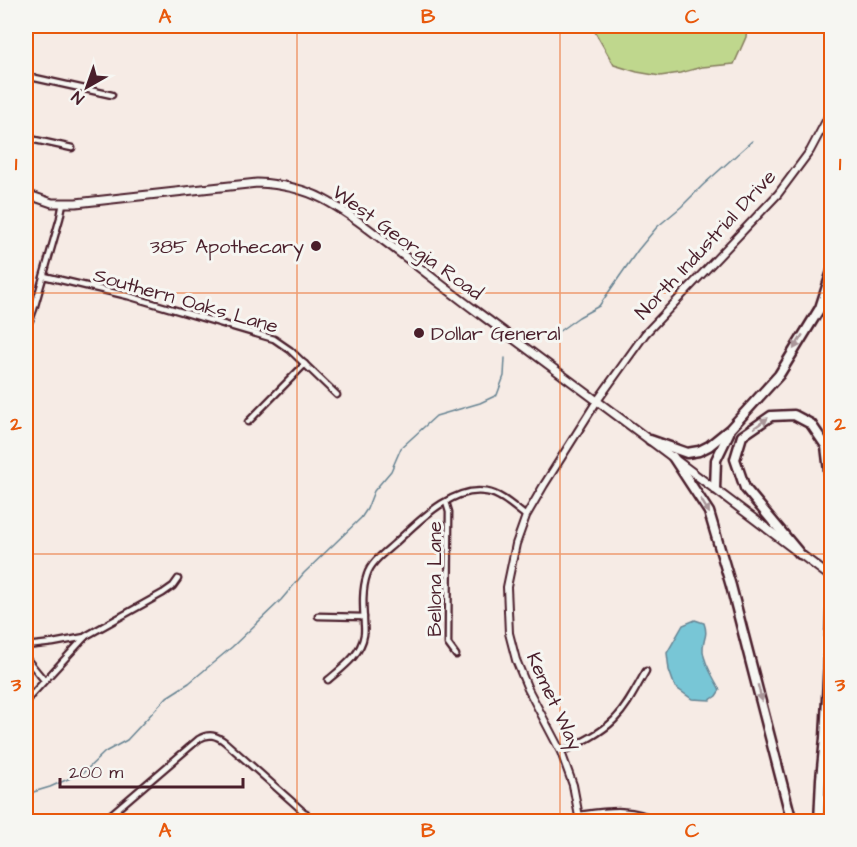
<svg xmlns="http://www.w3.org/2000/svg" width="857" height="847" font-family="'Architects Daughter',sans-serif">
	<style>
		.park { fill: #bfd78d; stroke: #847b5c; stroke-width: 1.5 }
		.water { fill: #78c6d6; stroke: #668392; stroke-width: 1.5 }
		.lines { fill: none; stroke-linecap: round; stroke-linejoin: round }
		.stream { stroke: #668392; stroke-width: 1.5 }
		.minor-casing { stroke: #4a1f2b; stroke-width: 9 }
		.tertiary-casing { stroke: #4a1f2b; stroke-width: 10 }
		.secondary-casing { stroke: #4a1f2b; stroke-width: 11 }
		.motorway-casing { stroke: #4a1f2b; stroke-width: 13 }
		.minor { stroke: #f6f6f2; stroke-width: 4.5 }
		.tertiary { stroke: #f6f6f2; stroke-width: 6 }
		.secondary { stroke: #f6f6f2; stroke-width: 7 }
		.motorway { stroke: #f6f6f2; stroke-width: 8 }
		.oneway { fill: #a99598 }
		.grid { fill: none; stroke: #e8590c; stroke-width: 1.5; stroke-opacity: 0.55 }
		.poi-dot { fill: #4a1f2b; stroke: #f6f6f2; stroke-width: 2 }
		.labels { text-anchor: middle; stroke-width: 6; stroke-linejoin: round; paint-order: stroke }
		.street-label { font-size: 20px; fill: #4a1f2b; stroke: #f6f6f2 }
		.poi-label { font-size: 20px; fill: #4a1f2b; stroke: #f6f6f2; text-anchor: end }
		.neatline { fill: none; stroke: #e8590c; stroke-width: 2 }
		.grid-label { font-size: 20px; text-anchor: middle; font-weight: bold; fill: #e8590c }
	</style>
	<rect width="100%" height="100%" fill="#f6ebe5"/>
	<filter id="ink" filterUnits="userSpaceOnUse"><feTurbulence type="fractalNoise" baseFrequency=".0167" numOctaves="2"/><feDisplacementMap in="SourceGraphic" scale="12" xChannelSelector="R" yChannelSelector="G"/><feConvolveMatrix kernelMatrix="1 2 1 2 8 2 1 2 1" color-interpolation-filters="sRGB"/></filter>
	<g filter="url(#ink)">
		<polygon class="park" points="593,26 747,26 746,37 734,64 702,67 680,73 660,76 637,72 614,65 595,32"/>
		<path class="water" d="M695,620l9,3c5,14 -2,16 -1,28 1,13 11,27 17,39l-4,6 -6,4 -18,-1 -17,-12 -6,-17 -2,-17 16,-28z"/>
		<g class="lines">
			<g class="stream">
				<polyline points="551,337 579,317 599,306 638,250 657,227 681,207 703,185 752,141"/>
				<polyline points="26,796 30,793 50,787 84,772 105,752 127,740 167,697 189,683 232,647 281,600 304,573 361,518 367,509 374,491 391,471 401,448 436,416 480,403 497,395 504,376 505,358"/>
			</g>
			<g class="minor-casing">
				<g id="minor">
					<polyline points="26,76 112,95"/>
					<polyline points="26,138 72,148"/>
					<polyline points="44,276 128,296 274,339 290,350 337,395"/>
					<polyline points="26,324 30,320 34,309 60,218 63,203"/>
					<polyline points="248,422 305,364"/>
					<polyline points="446,502 449,512 448,644 456,655"/>
					<polyline points="318,616 364,617"/>
					<polyline points="26,646 53,643 85,637"/>
					<polyline points="26,658 44,680"/>
					<path d="M328,680c14,-12 33,-25 36,-45 1,-5 0,-10 0,-14 -1,-15 -2,-32 3,-46 4,-13 17,-22 27,-31 23,-21 58,-59 93,-52 14,2 28,16 39,24"/>
					<polyline points="26,701 86,636 163,593 173,586 178,579"/>
					<path d="M561,752c19,-9 39,-18 53,-32 14,-14 22,-32 32,-49"/>
					<path d="M579,815c30,-4 53,-8 81,7"/>
					<path d="M102,822l97,-83c10,-6 17,-4 26,3l90,80"/>
					<polyline points="297,822 306,813"/>
				</g>
			</g>
			<g class="tertiary-casing">
				<polyline id="tertiary" points="580,822 573,785 561,752 528,689 516,660 509,633 507,587 516,544 526,516 544,485 597,401 645,334 778,194 810,151 827,119 832,107"/>
			</g>
			<g class="secondary-casing">
				<path id="secondary" d="M26,194l26,9h24l181,-20c24,1 45,5 66,16 21,11 41,26 60,41 31,23 62,48 93,71 119,88 238,177 356,267"/>
			</g>
			<g class="motorway-casing">
				<g id="motorway">
					<polyline points="650,440 687,453 699,451 709,446 730,429 779,375 820,308 832,271"/>
					<polyline points="673,457 709,512 731,586 792,822"/>
					<polyline points="715,489 716,460 729,433"/>
					<polyline points="800,554 745,488 735,459 742,436 771,416 794,415 811,424 826,446 832,496"/>
					<polyline points="819,822 821,779 825,738 832,599"/>
				</g>
			</g>
			<use href="#minor" class="minor"/>
			<use href="#tertiary" class="tertiary"/>
			<use href="#secondary" class="secondary"/>
			<use href="#motorway" class="motorway"/>
		</g>
		<defs><path id="oneway-solid" d="M-6-.8H1V-3.2L6.5 0L1 3.2V.8H-6Z" transform="scale(1.5)"/></defs>
		<g class="oneway">
			<use href="#oneway-solid" transform="translate(798 342) rotate(122)"/>
			<use href="#oneway-solid" transform="translate(761 423) rotate(-36)"/>
			<use href="#oneway-solid" transform="translate(705 506) rotate(59)"/>
			<use href="#oneway-solid" transform="translate(760 693) rotate(75)"/>
		</g>
	</g>
	<path class="grid" d="M297,26v796M560,26v796M26,293h806M26,554h806"/>
	<g class="poi-dot">
		<circle cx="316" cy="246" r="6"/>
		<circle cx="419" cy="333" r="6"/>
	</g>
	<g class="labels">
		<g class="street-label">
			<text transform="translate(408 242) rotate(36)" y="7">West Georgia Road</text>
			<text transform="translate(705 244) rotate(-47)" y="7">North Industrial Drive</text>
			<text transform="translate(186 300) rotate(16)" y="7">Southern Oaks Lane</text>
			<text transform="translate(434 579) rotate(-90)" y="7">Bellona Lane</text>
			<text transform="translate(555 701) rotate(65)" y="7">Kemet Way</text>
		</g>
		<g class="poi-label">
			<text x="304" y="253">385 Apothecary</text>
			<text x="431" y="340" text-anchor="start">Dollar General</text>
		</g>
	</g>
	<rect width="857" height="847" fill="none" stroke="#f6f6f2" stroke-width="66"/>
	<g transform="translate(87 87) rotate(220)" stroke="#f6f6f2" stroke-width="4.5" paint-order="stroke">
	<path d="M0-4.5L10 22L0 15L-10 22Z" fill="#4a1f2b"/>
	<text y="-9" font-size="16" font-weight="bold" text-anchor="middle" fill="#4a1f2b">N</text>
	</g>
	<path d="M60 778v9h183v-9" fill="none" stroke="#4a1f2b" stroke-width="3"/>
	<text x="69" y="778" font-size="18" fill="#4a1f2b" stroke="#f6f6f2" stroke-width="4.5" paint-order="stroke">200 m</text>
	<rect x="33" y="33" width="791" height="781" class="neatline"/>
	<g class="grid-label">
		<text x="165" y="23">A</text>
		<text x="428" y="23">B</text>
		<text x="692" y="23">C</text>
		<text x="16" y="170">1</text>
		<text x="840" y="170">1</text>
		<text x="16" y="430">2</text>
		<text x="840" y="430">2</text>
		<text x="16" y="691">3</text>
		<text x="840" y="691">3</text>
		<text x="165" y="837">A</text>
		<text x="428" y="837">B</text>
		<text x="692" y="837">C</text>
	</g>
</svg>
